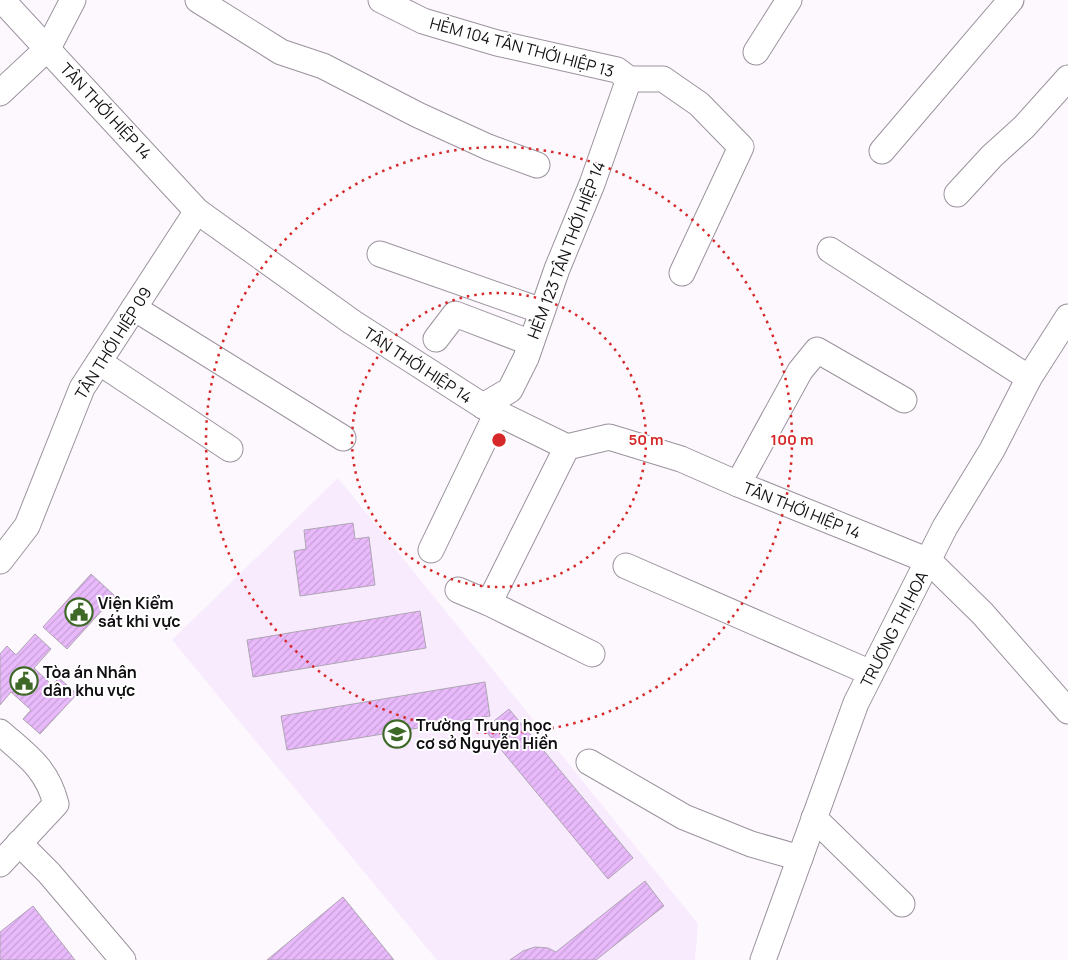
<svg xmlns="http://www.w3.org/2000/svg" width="1068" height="960" font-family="Manrope,sans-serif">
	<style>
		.built { fill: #f9ebfe }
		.building { fill: url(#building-hatch); stroke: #aea5b2 }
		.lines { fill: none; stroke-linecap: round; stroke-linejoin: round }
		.minor-casing { stroke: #9b929e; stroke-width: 27 }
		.minor { stroke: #fff; stroke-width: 25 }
		.ring { fill: none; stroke: #d62828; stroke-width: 2.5; stroke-dasharray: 2.5 5 }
		.labels { text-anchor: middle; stroke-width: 4; stroke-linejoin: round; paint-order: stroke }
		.street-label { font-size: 16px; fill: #120f13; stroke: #fff }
		.poi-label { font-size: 16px; font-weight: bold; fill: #120f13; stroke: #fff; text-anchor: start }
		.centre { fill: #d62828; stroke: #fff; stroke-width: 2.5 }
		.ring-label { font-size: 15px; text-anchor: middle; font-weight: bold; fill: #d62828; stroke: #fff; stroke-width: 4; stroke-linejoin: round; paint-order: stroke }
	</style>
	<defs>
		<pattern id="building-hatch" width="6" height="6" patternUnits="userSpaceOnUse" patternTransform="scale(1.25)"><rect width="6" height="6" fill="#e9bafb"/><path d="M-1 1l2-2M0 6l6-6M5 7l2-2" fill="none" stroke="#c79fd6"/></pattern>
	</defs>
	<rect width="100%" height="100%" fill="#fcf8fd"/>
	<polygon class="built" points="338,478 698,924 695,960 437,960 172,640"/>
	<g class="building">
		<polygon points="353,523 355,539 369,537 375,585 300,596 294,551 306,549 304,530"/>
		<polygon points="91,574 115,596 67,649 43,627"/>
		<polygon points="420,611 426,648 253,677 247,640"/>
		<polygon points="35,634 51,649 34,668 52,685 59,678 77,694 40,734 23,719 31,710 11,692 0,705 0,654 7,646 16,655"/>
		<polygon points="485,682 490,716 287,750 281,716"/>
		<polygon points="509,709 633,858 608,879 484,729"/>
		<polygon points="645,881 664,906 596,960 510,960 523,951 535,947 548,948 556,952"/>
		<polygon points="343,897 394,960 267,960"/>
		<polygon points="33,906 75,960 0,960 0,932"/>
	</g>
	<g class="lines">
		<g class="minor-casing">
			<g id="minor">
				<polyline points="2,0 197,211 352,322 483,406 567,447 609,437 681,459 738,484 929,561 983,614 1068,711"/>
				<polyline points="198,0 281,52 323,66 418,115 488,147 537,165"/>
				<polyline points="381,0 423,21 497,43 617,70 629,79 663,79 699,104 741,147 682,273"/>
				<polyline points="756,52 789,0"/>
				<polyline points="0,93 48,48 73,0"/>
				<polyline points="882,151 1011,0"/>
				<polyline points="957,194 992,156 1024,127 1068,78"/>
				<polyline points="830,250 1029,378"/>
				<polyline points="380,254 542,311"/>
				<polyline points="134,308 343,438"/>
				<polyline points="436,339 455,314 531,343"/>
				<polyline points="99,362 230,449"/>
				<polyline points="483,406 510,390 526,358 557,269 592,184 629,79"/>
				<polyline points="567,447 489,603 592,654"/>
				<polyline points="738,484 800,371 817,350 904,400"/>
				<polyline points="431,550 497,413"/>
				<polyline points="0,561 27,526 82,388 197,211"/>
				<polyline points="626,566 871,673"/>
				<polyline points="458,590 489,603"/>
				<path d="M0,732c26,23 47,36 56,72l-56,60"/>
				<polyline points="589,762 684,817 751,844 800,858"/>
				<polyline points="814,818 902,904"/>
				<polyline points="19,843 49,873 123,960"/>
				<polyline points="763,960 856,703 945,527 992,450 1029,378 1068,317"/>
			</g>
		</g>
		<use href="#minor" class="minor"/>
	</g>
	<g class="ring">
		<circle cx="499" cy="440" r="147"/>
		<circle cx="499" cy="440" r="293"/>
	</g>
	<defs>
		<g id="civic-ring" transform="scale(1.4375)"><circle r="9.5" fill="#fff" stroke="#3d6826" stroke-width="1.5"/><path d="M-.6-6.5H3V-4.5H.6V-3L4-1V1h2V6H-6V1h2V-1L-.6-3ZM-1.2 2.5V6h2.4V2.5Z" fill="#3d6826"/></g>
		<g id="school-ring" transform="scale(1.4375)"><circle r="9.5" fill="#fff" stroke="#3d6826" stroke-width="1.5"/><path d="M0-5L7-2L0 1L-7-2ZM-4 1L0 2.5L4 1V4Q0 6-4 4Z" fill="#3d6826"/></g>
	</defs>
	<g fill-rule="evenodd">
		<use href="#civic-ring" x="79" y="612"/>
		<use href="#civic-ring" x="24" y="681"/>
		<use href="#school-ring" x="397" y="734"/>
	</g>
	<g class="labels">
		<g class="street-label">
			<text transform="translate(522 47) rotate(15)" y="6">HẺM 104 TÂN THỚI HIỆP 13</text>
			<text transform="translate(106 111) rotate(47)" y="6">TÂN THỚI HIỆP 14</text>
			<text transform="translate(566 250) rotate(-69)" y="6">HẺM 123 TÂN THỚI HIỆP 14</text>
			<text transform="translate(113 343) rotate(-58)" y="6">TÂN THỚI HIỆP 09</text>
			<text transform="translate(418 365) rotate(33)" y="6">TÂN THỚI HIỆP 14</text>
			<text transform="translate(802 510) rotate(22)" y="6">TÂN THỚI HIỆP 14</text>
			<text transform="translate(894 629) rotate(-63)" y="6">TRƯƠNG THỊ HOA</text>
		</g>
		<g class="poi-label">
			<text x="98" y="609">Viện Kiểm<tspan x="98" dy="18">sát khi vực</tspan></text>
			<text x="43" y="678">Tòa án Nhân<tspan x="43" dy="18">dân khu vực</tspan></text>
			<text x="416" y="731">Trường Trung học<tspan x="416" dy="18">cơ sở Nguyễn Hiền</tspan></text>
		</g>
	</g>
	<circle cx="499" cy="440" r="8" class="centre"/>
	<g class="ring-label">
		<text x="646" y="445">50 m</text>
		<text x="792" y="445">100 m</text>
	</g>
</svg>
